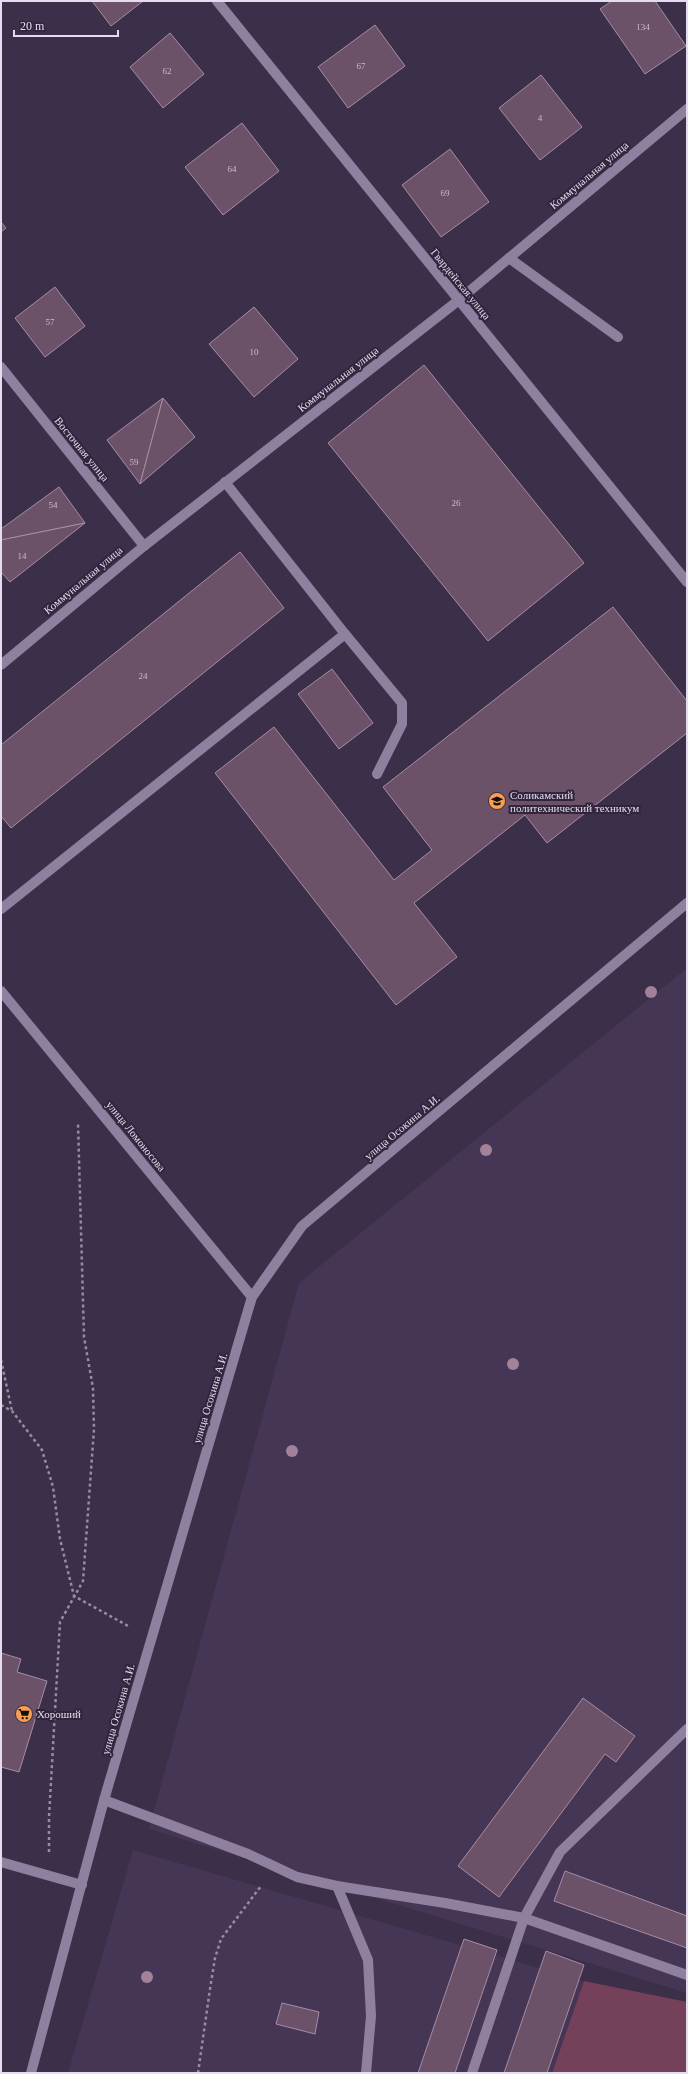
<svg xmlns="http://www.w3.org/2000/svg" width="688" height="2074" font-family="Georgia,serif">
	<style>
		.built { fill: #463656 }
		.green { fill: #754059 }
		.building { fill: #6b5269; stroke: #a78ca4 }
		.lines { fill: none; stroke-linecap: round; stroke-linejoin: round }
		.path { stroke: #978da2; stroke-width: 2.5; stroke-dasharray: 3 3; stroke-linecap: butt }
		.minor { stroke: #8e809e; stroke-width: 10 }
		.tree { fill: #a28299 }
		.labels { text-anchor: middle; stroke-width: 4; stroke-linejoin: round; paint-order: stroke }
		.number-label { font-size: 9px; fill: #c6bacc }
		.street-label { font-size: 11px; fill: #e4dded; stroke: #31253e }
		.poi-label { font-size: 11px; fill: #e4dded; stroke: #31253e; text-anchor: start }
	</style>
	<rect width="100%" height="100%" fill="#3c2f49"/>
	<g class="built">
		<polygon points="687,968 687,1993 149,1829 299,1283"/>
		<polygon points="133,1850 584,1981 552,2073 68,2073"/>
	</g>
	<polygon class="green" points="584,1981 687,2002 687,2073 552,2073"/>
	<g class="building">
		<polygon points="92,1 143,1 111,26"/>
		<polygon points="612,1 655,1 686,46 645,74 600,9"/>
		<polygon points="375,25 405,66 348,108 318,67"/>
		<polygon points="170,33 204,74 163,108 130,67"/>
		<polygon points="541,75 582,127 540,160 499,108"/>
		<polygon points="242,123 279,171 223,215 185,167"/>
		<polygon points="450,149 489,202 441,237 402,185"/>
		<polygon points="1,222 6,228 1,232"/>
		<polygon points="55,287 85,326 45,357 15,318"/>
		<polygon points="254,307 298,359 254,397 209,344"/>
		<polygon points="424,365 584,563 488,641 328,443"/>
		<polygon points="163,398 140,484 107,440"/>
		<polygon points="163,398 195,437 140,484"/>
		<polygon points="59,487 85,523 1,540 1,529"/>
		<polygon points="85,523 10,582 1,572 1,540"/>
		<polygon points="240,552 284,608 11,828 1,816 1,745"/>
		<polygon points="613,607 687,701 687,733 547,843 525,815 414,903 457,957 396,1005 215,773 274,727 394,880 432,850 383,787"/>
		<polygon points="332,669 373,723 339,749 298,694"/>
		<polygon points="1,1653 21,1659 17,1672 47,1681 19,1772 1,1767"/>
		<polygon points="583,1698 635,1736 616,1762 605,1754 499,1897 458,1866"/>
		<polygon points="565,1871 687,1916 687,1948 554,1901"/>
		<polygon points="464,1939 497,1950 455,2073 418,2073"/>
		<polygon points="546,1951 584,1965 547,2073 504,2073"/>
		<polygon points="282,2003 319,2012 315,2034 276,2024"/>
	</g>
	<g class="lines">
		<g class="path">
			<polyline points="1,1360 12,1411"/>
			<polyline points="1,1405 12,1411 42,1450 53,1487 60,1539 74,1596 130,1627"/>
			<polyline points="49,1852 49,1817 60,1622 83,1581 94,1429 93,1388 84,1337 78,1123"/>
			<polyline points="198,2073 210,1989 215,1958 221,1939 261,1886"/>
		</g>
		<g class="minor">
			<polyline points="217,1 687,582"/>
			<polyline points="509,258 618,337"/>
			<polyline points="1,367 144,546"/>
			<polyline points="225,482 345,634 402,703 402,724 377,774"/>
			<polyline points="1,665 144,546 459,300 687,109"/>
			<polyline points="1,909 345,634"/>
			<polyline points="1,991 252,1297"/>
			<polyline points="104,1800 248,1854 297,1877 337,1886 445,1903 524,1918 687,1975"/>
			<polyline points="1,1862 82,1885"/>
			<polyline points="337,1886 368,1960 371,2016 366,2073"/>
			<polyline points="31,2073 104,1800 252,1297 302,1226 687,903"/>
			<polyline points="472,2073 524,1918 560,1852 687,1729"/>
		</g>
	</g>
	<g class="tree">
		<circle cx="651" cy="992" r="6"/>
		<circle cx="486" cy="1150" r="6"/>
		<circle cx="513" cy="1364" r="6"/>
		<circle cx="292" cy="1451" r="6"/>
		<circle cx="147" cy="1977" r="6"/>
	</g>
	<defs>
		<g id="university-disc" transform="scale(0.9)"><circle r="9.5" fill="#fb9e51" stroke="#31253e"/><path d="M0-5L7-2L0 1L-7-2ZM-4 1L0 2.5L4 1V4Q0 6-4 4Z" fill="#111"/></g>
		<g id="supermarket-disc" transform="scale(0.9)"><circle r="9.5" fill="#fb9e51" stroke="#31253e"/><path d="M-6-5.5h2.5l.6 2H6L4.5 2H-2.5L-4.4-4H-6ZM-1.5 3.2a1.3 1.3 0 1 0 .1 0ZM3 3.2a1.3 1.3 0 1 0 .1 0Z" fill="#111"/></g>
	</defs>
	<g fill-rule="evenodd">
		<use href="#university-disc" x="497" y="801"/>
		<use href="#supermarket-disc" x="24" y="1714"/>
	</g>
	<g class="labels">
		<g class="number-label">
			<text x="643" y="30">134</text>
			<text x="361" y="69">67</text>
			<text x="167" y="74">62</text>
			<text x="540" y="121">4</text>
			<text x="232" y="172">64</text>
			<text x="445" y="196">69</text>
			<text x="50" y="325">57</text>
			<text x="254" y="355">10</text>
			<text x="134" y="465">59</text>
			<text x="456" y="506">26</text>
			<text x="53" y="508">54</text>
			<text x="22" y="559">14</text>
			<text x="143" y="679">24</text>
		</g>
		<g class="street-label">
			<text transform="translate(589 175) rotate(-40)" y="4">Коммунальная улица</text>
			<text transform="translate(461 284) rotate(51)" y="4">Гвардейская улица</text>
			<text transform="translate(338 379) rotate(-38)" y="4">Коммунальная улица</text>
			<text transform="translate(82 449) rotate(51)" y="4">Восточная улица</text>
			<text transform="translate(83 580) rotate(-40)" y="4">Коммунальная улица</text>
			<text transform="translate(402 1127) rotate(-40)" y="4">улица Осокина А.И.</text>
			<text transform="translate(136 1136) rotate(51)" y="4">улица Ломоносова</text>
			<text transform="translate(210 1398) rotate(-73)" y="4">улица Осокина А.И.</text>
			<text transform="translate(118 1709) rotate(-74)" y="4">улица Осокина А.И.</text>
		</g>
		<g class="poi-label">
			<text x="510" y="799">Соликамский<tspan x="510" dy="13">политехнический техникум</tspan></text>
			<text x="37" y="1718">Хороший</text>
		</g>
	</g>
	<rect width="688" height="2074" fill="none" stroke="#e4dded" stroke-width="4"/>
	<path d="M14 30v6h104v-6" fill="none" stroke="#e4dded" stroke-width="2"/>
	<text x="20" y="30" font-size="12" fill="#e4dded" stroke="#31253e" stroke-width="3" paint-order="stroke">20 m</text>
</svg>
